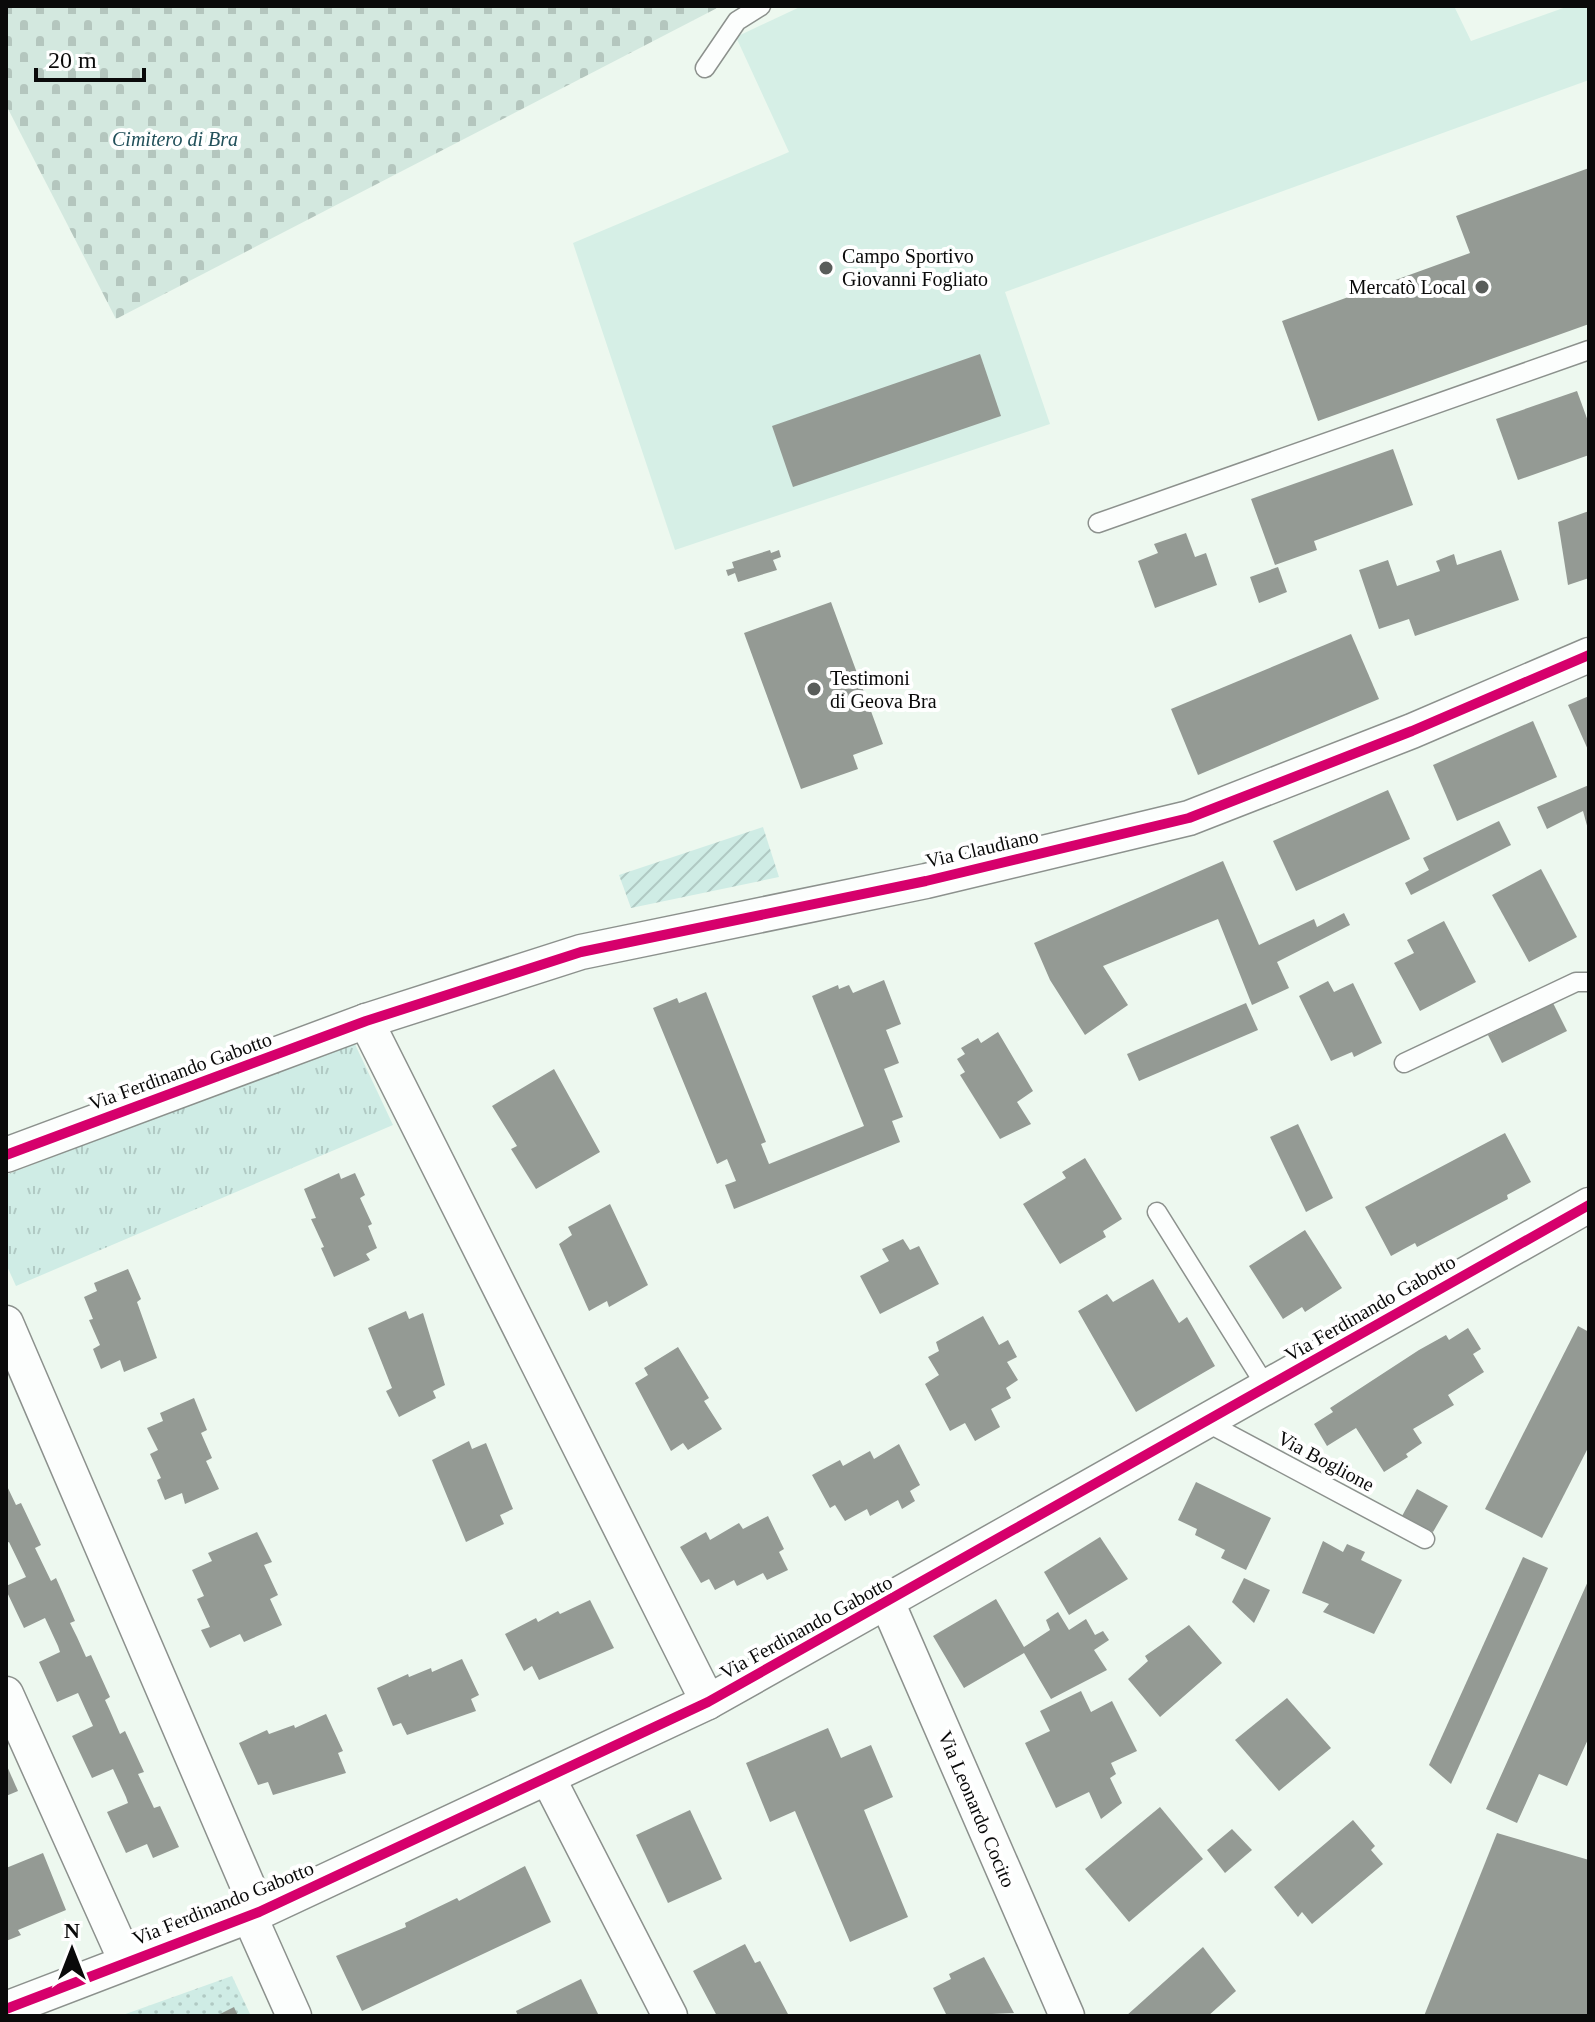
<svg xmlns="http://www.w3.org/2000/svg" width="1595" height="2022" font-family="Georgia,serif">
	<style>
		.grass { fill: url(#grass-dots) }
		.cemetery { fill: url(#cemetery-stones) }
		.park { fill: url(#park-tufts) }
		.garden { fill: url(#garden-furrows) }
		.pitch { fill: #d6efe6 }
		.building { fill: #949a94 }
		.lines { fill: none; stroke-linecap: round; stroke-linejoin: round }
		.lane-casing { stroke: #8c918d; stroke-width: 21 }
		.street-casing { stroke: #8c918d; stroke-width: 37 }
		.lane { stroke: #fcfefd; stroke-width: 18 }
		.street { stroke: #fcfefd; stroke-width: 34 }
		.cycleway-casing { stroke: #fff; stroke-width: 15 }
		.cycleway { stroke: #d6006c; stroke-width: 10 }
		.poi-dot { fill: #595d5a; stroke: #fff; stroke-width: 3 }
		.labels { text-anchor: middle; stroke-width: 8; stroke-linejoin: round; paint-order: stroke }
		.park-label { font-size: 20px; font-style: italic; fill: #21505a; stroke: #fff }
		.poi-label { font-size: 20px; fill: #0a0a0a; stroke: #fff; text-anchor: start }
		.street-label { font-size: 20px; fill: #0a0a0a; stroke: #fff }
	</style>
	<defs>
		<pattern id="grass-dots" width="8" height="8" patternUnits="userSpaceOnUse" patternTransform="scale(2)"><rect width="8" height="8" fill="#cfece5"/><path d="M2 2h.1M6 6h.1" fill="none" stroke="#b0c9c3" stroke-width="1.8" stroke-linecap="round"/></pattern>
		<pattern id="cemetery-stones" width="16" height="16" patternUnits="userSpaceOnUse" patternTransform="scale(2)"><rect width="16" height="16" fill="#d3e8df"/><path d="M2 7V4a2 2 0 0 1 4 0v3zM10 15v-3a2 2 0 0 1 4 0v3z" fill="#b4c6be"/></pattern>
		<pattern id="park-tufts" width="24" height="20" patternUnits="userSpaceOnUse" patternTransform="scale(2)"><rect width="24" height="20" fill="#cfece5"/><path d="M3 7l-1-3M5 7V3M7 7l1-3M15 17l-1-3M17 17v-4M19 17l1-3" fill="none" stroke="#b0c9c3"/></pattern>
		<pattern id="garden-furrows" width="10" height="10" patternUnits="userSpaceOnUse" patternTransform="scale(2)"><rect width="10" height="10" fill="#cfece5"/><path d="M-1 1l2-2M0 10L10 0M9 11l2-2" fill="none" stroke="#b0c9c3"/></pattern>
	</defs>
	<rect width="100%" height="100%" fill="#edf8ef"/>
	<polygon class="grass" points="232,1976 251,2016 120,2016"/>
	<polygon class="cemetery" points="6,6 721,6 116,319 6,105"/>
	<polygon class="park" points="353,1040 393,1125 16,1286 6,1264 6,1175"/>
	<polygon class="garden" points="763,827 779,877 631,908 619,875"/>
	<polygon class="pitch" points="802,6 1454,6 1471,41 1569,6 1589,6 1589,80 1005,292 1050,424 675,550 573,243 789,152 736,37"/>
	<g class="building">
		<polygon points="1589,168 1589,324 1318,421 1282,321 1470,253 1456,216"/>
		<polygon points="980,354 1001,416 793,487 772,426"/>
		<polygon points="1577,391 1589,424 1589,455 1518,480 1496,419"/>
		<polygon points="1393,449 1413,505 1314,541 1317,550 1275,565 1251,499"/>
		<polygon points="1589,511 1589,578 1568,585 1558,522"/>
		<polygon points="1186,533 1195,557 1206,553 1217,585 1155,608 1138,561 1158,553 1154,544"/>
		<polygon points="770,550 771,553 779,550 781,557 773,560 777,570 738,582 735,573 728,576 726,570 734,568 732,562"/>
		<polygon points="1501,550 1519,600 1415,636 1409,619 1379,629 1359,570 1388,560 1397,586 1440,571 1436,561 1454,554 1457,565"/>
		<polygon points="1278,567 1287,592 1259,603 1250,577"/>
		<polygon points="831,602 883,744 853,755 858,769 801,789 744,633"/>
		<polygon points="1351,634 1379,699 1198,775 1171,709"/>
		<polygon points="1589,696 1589,752 1568,705"/>
		<polygon points="1533,721 1557,777 1457,821 1433,765"/>
		<polygon points="1589,785 1589,833 1583,811 1547,829 1537,807"/>
		<polygon points="1388,790 1410,839 1296,891 1273,841"/>
		<polygon points="1499,821 1511,845 1411,895 1405,883 1429,870 1423,858"/>
		<polygon points="1223,861 1259,945 1314,919 1317,927 1344,913 1350,925 1277,962 1289,988 1252,1005 1218,919 1103,966 1128,1005 1085,1035 1050,980 1034,943"/>
		<polygon points="1541,869 1577,937 1529,962 1492,895"/>
		<polygon points="1444,921 1476,982 1420,1011 1394,963 1414,953 1407,940"/>
		<polygon points="884,980 901,1024 886,1030 899,1063 884,1069 903,1117 892,1121 900,1142 734,1209 725,1185 736,1181 727,1159 717,1164 653,1008 677,998 679,1003 706,992 766,1142 761,1144 769,1164 864,1126 812,996 838,985 839,989 849,985 853,993"/>
		<polygon points="1328,981 1334,992 1353,983 1382,1043 1354,1057 1352,1052 1331,1061 1299,996"/>
		<polygon points="1246,1003 1258,1030 1139,1081 1127,1054"/>
		<polygon points="1553,1003 1567,1031 1502,1063 1488,1035"/>
		<polygon points="998,1032 1033,1091 1017,1102 1031,1124 1000,1139 960,1075 965,1072 957,1059 965,1054 961,1048 978,1038 981,1043"/>
		<polygon points="554,1069 600,1152 536,1189 511,1149 517,1146 492,1106"/>
		<polygon points="1298,1124 1333,1198 1306,1212 1270,1137"/>
		<polygon points="1505,1133 1531,1182 1507,1195 1508,1199 1417,1247 1415,1243 1391,1256 1365,1207"/>
		<polygon points="1085,1158 1122,1219 1103,1231 1106,1237 1060,1264 1023,1204 1066,1178 1062,1172"/>
		<polygon points="339,1173 341,1179 355,1173 365,1195 360,1198 372,1224 368,1226 377,1248 366,1254 370,1260 334,1277 321,1248 324,1247 311,1219 316,1218 304,1189"/>
		<polygon points="610,1204 648,1285 609,1307 607,1301 589,1311 559,1244 572,1235 568,1227"/>
		<polygon points="1305,1230 1342,1288 1305,1312 1302,1307 1283,1319 1249,1266"/>
		<polygon points="903,1239 910,1250 919,1246 939,1284 880,1314 860,1276 889,1261 882,1249"/>
		<polygon points="128,1269 141,1299 137,1302 157,1358 124,1372 120,1360 101,1369 93,1349 100,1345 89,1320 93,1319 84,1297 97,1291 94,1283"/>
		<polygon points="1153,1279 1179,1323 1187,1317 1215,1366 1136,1412 1078,1311 1107,1294 1113,1302"/>
		<polygon points="406,1311 409,1319 423,1313 445,1385 433,1391 436,1398 399,1417 386,1391 392,1388 368,1328"/>
		<polygon points="983,1316 999,1345 1008,1340 1017,1357 1007,1362 1018,1380 1006,1388 1011,1398 991,1409 1000,1427 975,1441 965,1423 950,1431 925,1384 939,1375 928,1357 939,1351 936,1342"/>
		<polygon points="1578,1326 1589,1332 1589,1446 1542,1538 1485,1509"/>
		<polygon points="1468,1328 1481,1349 1473,1354 1484,1372 1448,1395 1454,1405 1413,1429 1422,1443 1406,1454 1408,1457 1384,1472 1356,1428 1327,1446 1314,1424 1333,1412 1330,1408 1419,1350 1446,1335 1449,1340"/>
		<polygon points="678,1347 709,1398 704,1401 722,1429 688,1450 683,1443 671,1451 635,1383 648,1375 644,1368"/>
		<polygon points="194,1398 207,1430 201,1433 212,1458 206,1461 219,1489 185,1504 182,1493 165,1500 157,1480 161,1478 150,1454 158,1450 147,1428 163,1421 160,1413"/>
		<polygon points="469,1441 472,1449 486,1443 513,1509 500,1515 504,1524 466,1542 432,1460"/>
		<polygon points="899,1444 920,1485 910,1491 915,1501 902,1509 898,1500 870,1516 867,1509 845,1521 835,1505 830,1508 812,1475 840,1460 843,1466 870,1451 874,1459"/>
		<polygon points="1196,1482 1271,1518 1246,1570 1221,1558 1225,1550 1195,1535 1197,1529 1178,1520"/>
		<polygon points="6,1484 16,1505 21,1503 41,1545 35,1548 51,1581 56,1578 75,1621 70,1623 77,1637 86,1657 91,1655 110,1697 105,1700 110,1711 120,1734 125,1731 144,1772 138,1774 154,1808 160,1806 179,1847 153,1858 147,1844 126,1853 107,1812 128,1803 126,1797 113,1769 92,1778 72,1736 93,1726 78,1693 57,1702 39,1662 60,1652 58,1646 45,1618 24,1628 6,1590 6,1586 26,1577 9,1542 6,1543"/>
		<polygon points="1417,1489 1448,1506 1433,1532 1402,1516"/>
		<polygon points="768,1516 784,1549 779,1552 788,1570 767,1580 763,1573 737,1586 734,1580 715,1590 709,1579 701,1583 680,1547 706,1532 710,1540 739,1523 743,1529"/>
		<polygon points="257,1532 272,1562 264,1565 278,1595 270,1599 282,1625 244,1642 240,1634 210,1648 201,1630 210,1627 197,1599 204,1596 192,1570 212,1561 208,1553"/>
		<polygon points="1100,1537 1128,1579 1069,1615 1044,1572"/>
		<polygon points="1323,1541 1343,1552 1347,1544 1365,1552 1361,1560 1402,1580 1374,1634 1323,1612 1329,1604 1302,1593"/>
		<polygon points="1523,1557 1548,1568 1451,1784 1429,1765"/>
		<polygon points="1244,1578 1270,1590 1254,1623 1232,1602"/>
		<polygon points="1589,1579 1589,1737 1567,1786 1539,1774 1517,1823 1486,1809"/>
		<polygon points="996,1599 1024,1647 1050,1630 1046,1620 1058,1612 1069,1630 1086,1619 1095,1635 1103,1631 1109,1640 1094,1650 1107,1670 1051,1699 1024,1653 964,1688 933,1636"/>
		<polygon points="590,1600 614,1648 539,1680 532,1666 524,1671 505,1634 536,1618 538,1622 558,1611 560,1614"/>
		<polygon points="1189,1625 1222,1663 1160,1717 1128,1679 1148,1661 1145,1656"/>
		<polygon points="462,1659 479,1695 471,1699 476,1711 407,1735 401,1723 393,1726 377,1688 408,1674 409,1677 431,1668 432,1672"/>
		<polygon points="1081,1691 1091,1712 1112,1701 1137,1751 1111,1763 1116,1774 1110,1778 1122,1803 1101,1819 1089,1792 1056,1808 1025,1743 1050,1731 1040,1711"/>
		<polygon points="1287,1698 1331,1748 1279,1791 1235,1740"/>
		<polygon points="326,1714 343,1751 338,1753 346,1773 273,1795 268,1782 258,1785 239,1743 267,1730 269,1734 294,1725 295,1728"/>
		<polygon points="828,1728 841,1758 871,1745 893,1797 864,1810 908,1917 850,1942 795,1811 770,1822 746,1763"/>
		<polygon points="6,1764 18,1791 6,1796"/>
		<polygon points="1160,1807 1203,1859 1129,1922 1085,1869"/>
		<polygon points="690,1810 722,1879 668,1903 636,1835"/>
		<polygon points="1353,1820 1375,1846 1371,1850 1383,1864 1312,1924 1302,1912 1298,1917 1274,1887"/>
		<polygon points="1232,1829 1252,1850 1225,1873 1207,1850"/>
		<polygon points="1497,1833 1589,1860 1589,2016 1424,2016"/>
		<polygon points="43,1853 66,1910 18,1930 21,1935 6,1941 6,1868"/>
		<polygon points="525,1866 551,1922 362,2011 336,1956 406,1927 405,1923 457,1898 459,1901"/>
		<polygon points="745,1944 755,1963 760,1961 789,2016 717,2016 693,1971"/>
		<polygon points="1203,1947 1236,1991 1208,2016 1126,2016"/>
		<polygon points="984,1957 1014,2013 947,2016 933,1988 951,1979 949,1974"/>
		<polygon points="581,1979 599,2016 518,2016 516,2011"/>
		<polygon points="234,2007 238,2016 216,2016"/>
	</g>
	<g class="lines">
		<g class="lane-casing">
			<g id="lane">
				<polyline points="705,68 737,21 761,6"/>
				<polyline points="1098,523 1589,350"/>
				<polyline points="1404,1063 1576,982 1589,982"/>
				<polyline points="1157,1212 1267,1388"/>
				<polyline points="1206,1422 1425,1539"/>
			</g>
		</g>
		<g class="street-casing">
			<g id="street">
				<polyline points="366,1021 708,1702"/>
				<polyline points="6,1155 366,1021 581,952 926,881 1189,818 1412,731 1589,655"/>
				<polyline points="6,1323 259,1912"/>
				<polyline points="887,1602 1067,2016"/>
				<polyline points="6,1694 126,1961"/>
				<polyline points="548,1778 670,2016"/>
				<polyline points="249,1915 294,2016"/>
				<polyline points="6,2009 259,1912 708,1702 1589,1205"/>
			</g>
		</g>
		<use href="#lane" class="lane"/>
		<use href="#street" class="street"/>
		<g class="cycleway-casing">
			<g id="cycleway">
				<polyline points="6,1155 366,1021 581,952 926,881 1189,818 1412,731 1589,655"/>
				<polyline points="6,2009 259,1912 708,1702 1589,1205"/>
			</g>
		</g>
		<use href="#cycleway" class="cycleway"/>
	</g>
	<g class="poi-dot">
		<circle cx="826" cy="268" r="8"/>
		<circle cx="1482" cy="287" r="8"/>
		<circle cx="814" cy="689" r="8"/>
	</g>
	<g class="labels">
		<g class="park-label">
			<text x="175" y="146">Cimitero di Bra</text>
		</g>
		<g class="poi-label">
			<text x="842" y="263">Campo Sportivo<tspan x="842" dy="23">Giovanni Fogliato</tspan></text>
			<text x="1466" y="294" text-anchor="end">Mercatò Local</text>
			<text x="830" y="685">Testimoni<tspan x="830" dy="23">di Geova Bra</tspan></text>
		</g>
		<g class="street-label">
			<text transform="translate(982 848) rotate(-13)" y="7">Via Claudiano</text>
			<text transform="translate(180 1071) rotate(-20)" y="7">Via Ferdinando Gabotto</text>
			<text transform="translate(1370 1308) rotate(-30)" y="7">Via Ferdinando Gabotto</text>
			<text transform="translate(1326 1461) rotate(28)" y="7">Via Boglione</text>
			<text transform="translate(806 1627) rotate(-29)" y="7">Via Ferdinando Gabotto</text>
			<text transform="translate(977 1809) rotate(67)" y="7">Via Leonardo Cocito</text>
			<text transform="translate(223 1903) rotate(-22)" y="7">Via Ferdinando Gabotto</text>
		</g>
	</g>
	<rect width="1595" height="2022" fill="none" stroke="#0a0a0a" stroke-width="16"/>
	<g transform="translate(72 1950)" stroke="#ffffff" stroke-width="6" paint-order="stroke">
	<path d="M0-6L14 30L0 20L-14 30Z" fill="#0a0a0a"/>
	<text y="-12" font-size="22" font-weight="bold" text-anchor="middle" fill="#0a0a0a">N</text>
	</g>
	<path d="M36 68v12h108v-12" fill="none" stroke="#0a0a0a" stroke-width="4"/>
	<text x="48" y="68" font-size="24" fill="#0a0a0a" stroke="#ffffff" stroke-width="6" paint-order="stroke">20 m</text>
</svg>
